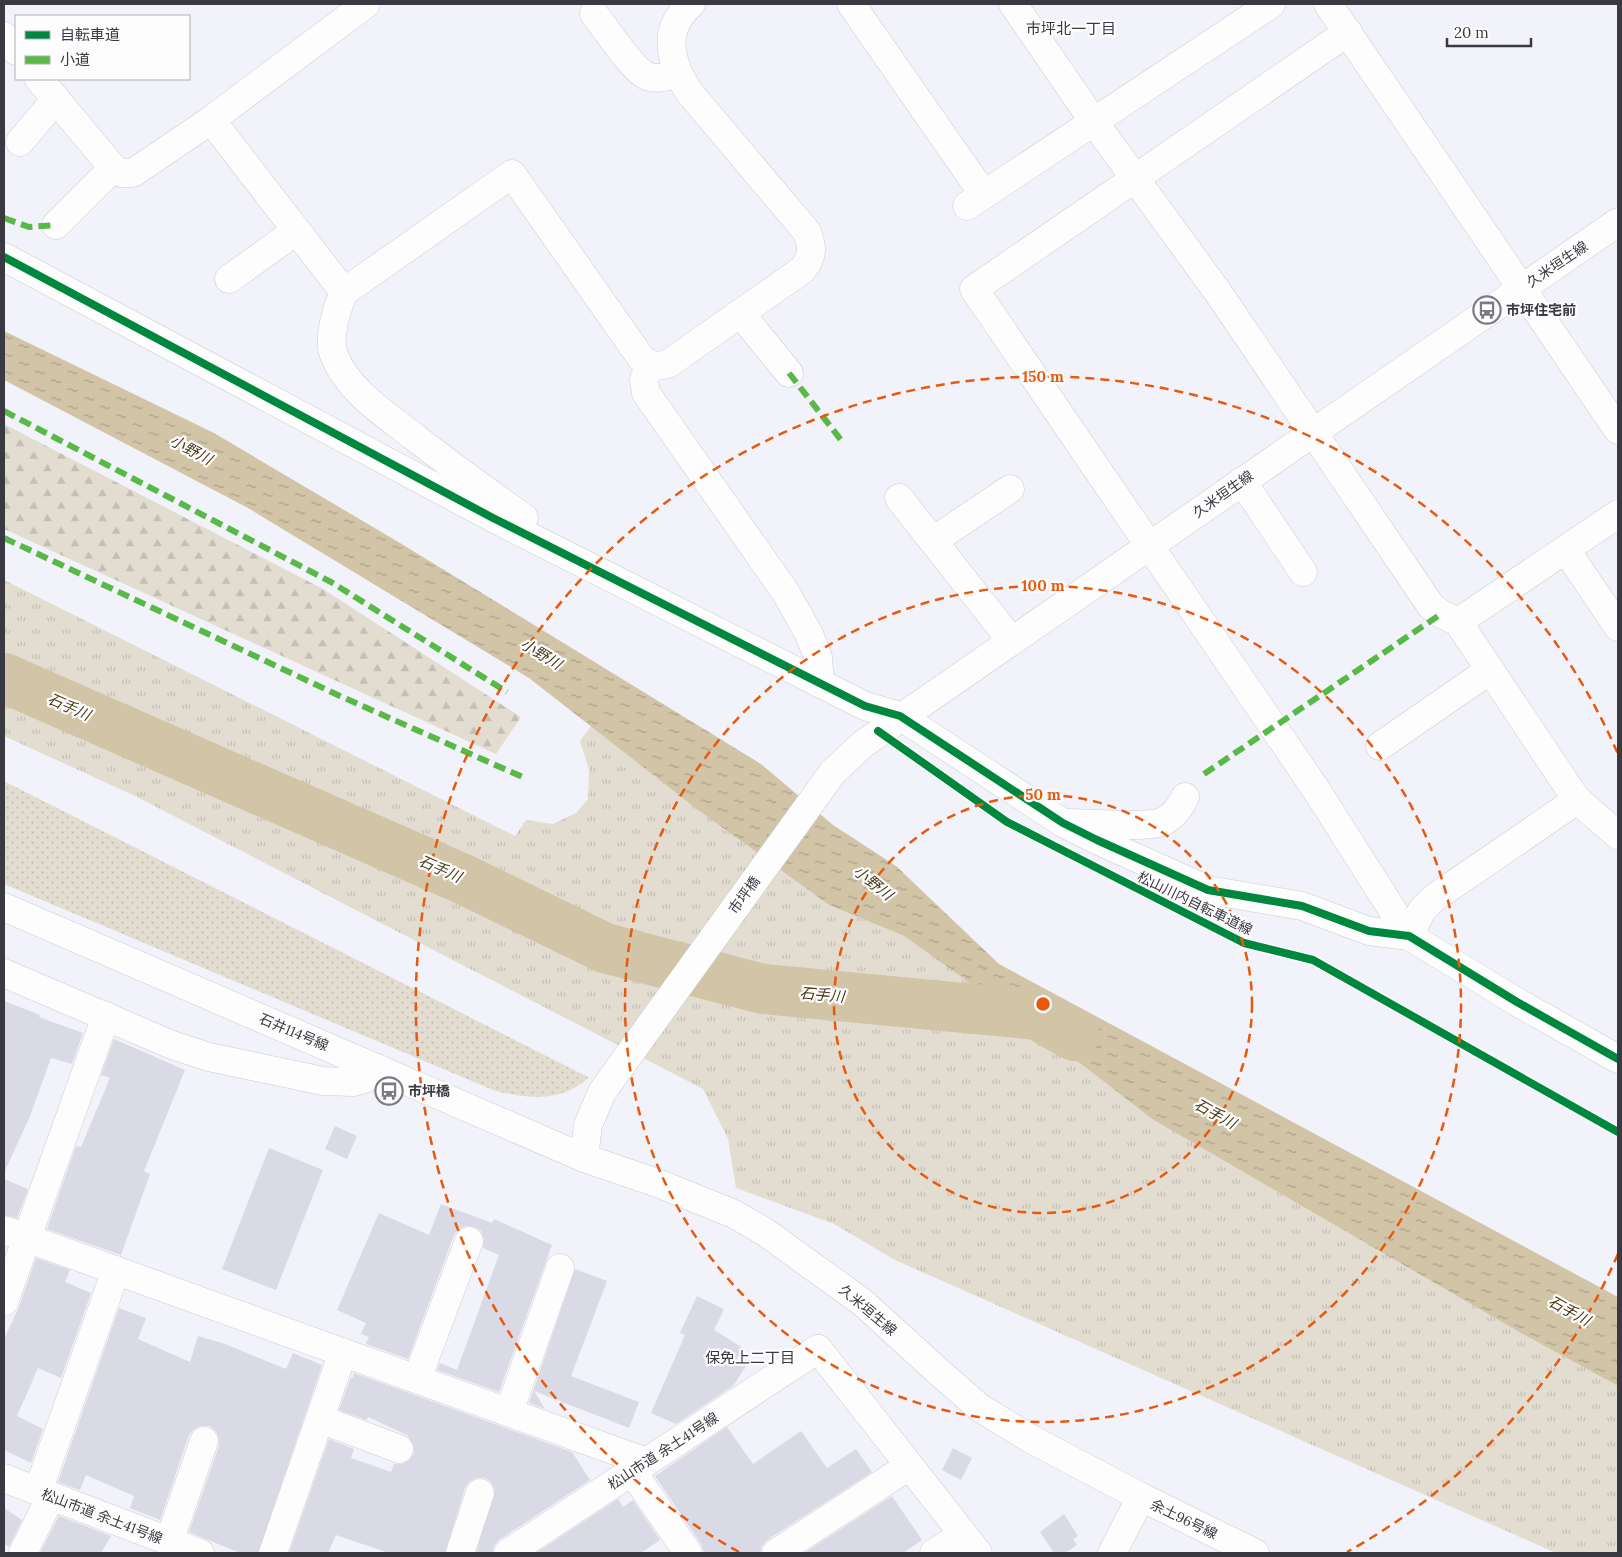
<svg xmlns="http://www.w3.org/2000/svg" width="1622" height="1557" font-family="Lora,'Noto Sans JP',serif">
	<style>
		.grass { fill: url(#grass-tufts) }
		.forest { fill: url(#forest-firs) }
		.park { fill: url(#park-dots) }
		.water { fill: url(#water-ripples) }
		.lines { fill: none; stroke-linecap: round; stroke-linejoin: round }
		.river { stroke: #d2c4a7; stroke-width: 50 }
		.building { fill: #dadae6 }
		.minor-casing { stroke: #cccbd2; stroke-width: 29 }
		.major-casing { stroke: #cccbd2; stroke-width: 29 }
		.minor { stroke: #fdfdfe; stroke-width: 28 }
		.major { stroke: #fdfdfe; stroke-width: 28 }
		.quiet { stroke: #58b947; stroke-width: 6; stroke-dasharray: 12 6; stroke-linecap: butt }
		.cycleway-casing { stroke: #fdfdfd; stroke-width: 11 }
		.cycleway { stroke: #00873e; stroke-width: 8 }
		.ring { fill: none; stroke: #e8590c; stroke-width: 2.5; stroke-dasharray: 9 6 }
		.labels { text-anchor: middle; stroke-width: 4.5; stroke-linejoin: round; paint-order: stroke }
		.street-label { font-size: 14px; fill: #3a3941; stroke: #fdfdfd }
		.poi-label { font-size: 14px; font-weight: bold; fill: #3a3941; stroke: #fdfdfd; text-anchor: start }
		.neighbourhood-label { font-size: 15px; fill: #3a3941; stroke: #fdfdfd }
		.water-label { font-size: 15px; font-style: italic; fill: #473a15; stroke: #fdfdfd }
		.centre { fill: #e8590c; stroke: #fdfdfd; stroke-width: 2.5 }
		.ring-label { font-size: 15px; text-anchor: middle; font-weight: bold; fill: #e8590c; stroke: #fdfdfd; stroke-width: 4.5; stroke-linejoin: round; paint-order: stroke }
	</style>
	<defs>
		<pattern id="grass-tufts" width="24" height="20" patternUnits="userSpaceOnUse" patternTransform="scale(1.25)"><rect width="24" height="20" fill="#e3ddd1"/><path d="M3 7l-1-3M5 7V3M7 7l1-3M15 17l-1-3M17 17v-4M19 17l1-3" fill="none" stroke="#c4beb5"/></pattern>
		<pattern id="forest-firs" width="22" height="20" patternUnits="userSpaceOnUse" patternTransform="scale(1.25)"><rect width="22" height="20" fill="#e3ddd1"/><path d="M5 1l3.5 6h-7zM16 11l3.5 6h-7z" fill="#c4beb5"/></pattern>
		<pattern id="park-dots" width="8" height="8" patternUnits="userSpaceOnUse" patternTransform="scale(1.25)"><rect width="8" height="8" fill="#e3ddd1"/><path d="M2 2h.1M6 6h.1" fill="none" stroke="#c4beb5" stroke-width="1.8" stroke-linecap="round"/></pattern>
		<pattern id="water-ripples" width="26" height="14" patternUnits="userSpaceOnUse" patternTransform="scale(1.25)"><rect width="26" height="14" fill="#d2c4a7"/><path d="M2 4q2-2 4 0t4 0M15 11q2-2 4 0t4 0" fill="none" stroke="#aba08a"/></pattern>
	</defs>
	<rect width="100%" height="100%" fill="#f2f2fa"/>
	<polygon class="grass" points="4,580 515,836 526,820 553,824 576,813 588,799 589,769 580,741 591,726 698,810 829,905 904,936 1058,1046 1152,1119 1519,1332 1618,1386 1618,1553 1556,1553 895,1260 834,1224 736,1188 728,1139 703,1089 133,795 4,736"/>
	<polygon class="forest" points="4,424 323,589 521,717 496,754 4,529"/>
	<path class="park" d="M4,781l584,296v1c-28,25 -61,21 -95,12l-489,-206z"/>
	<polygon class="water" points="4,331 214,433 400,543 761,764 833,825 896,866 999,964 1618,1297 1618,1386 1519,1332 1152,1119 1058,1046 904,936 829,905 698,810 529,678 248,508 4,380"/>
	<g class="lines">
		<polyline class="river" points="4,678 465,880 605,948 763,989 1037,1015 1074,1036"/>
	</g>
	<g class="building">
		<polygon points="4,1001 40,1015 39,1017 83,1033 72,1064 51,1058 30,1116 4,1173"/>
		<polygon points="114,1039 185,1070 144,1171 150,1174 121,1255 47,1229 76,1146 81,1147 110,1078 101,1075"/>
		<polygon points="335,1126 357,1136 347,1159 325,1149"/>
		<polygon points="269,1148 323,1170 276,1290 222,1269"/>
		<polygon points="4,1179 28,1189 17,1218 4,1215"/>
		<polygon points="441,1204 492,1223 494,1219 552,1245 499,1392 437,1370 440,1363 457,1370 499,1255 483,1248 484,1238 481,1231 475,1227 466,1226 459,1229 454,1235 408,1359 366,1344 369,1337 361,1334 366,1323 337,1310 379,1213 429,1235"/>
		<polygon points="36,1258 70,1270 65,1282 91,1293 61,1378 38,1368 17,1416 43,1429 31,1463 4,1450 4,1339 19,1307"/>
		<polygon points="575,1269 607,1281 571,1376 639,1402 629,1428 534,1391 545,1409 529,1403"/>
		<polygon points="697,1296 724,1309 714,1330 743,1348 736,1360 746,1366 733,1386 676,1424 651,1413 685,1335 680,1333"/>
		<polygon points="119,1308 146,1318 138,1339 190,1362 198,1336 225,1344 286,1369 293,1353 322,1365 258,1553 240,1553 189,1532 219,1446 219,1439 216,1431 210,1426 201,1426 194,1429 189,1435 160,1520 130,1508 134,1496 86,1475 80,1490 58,1482"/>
		<polygon points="354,1373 572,1452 590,1480 499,1540 494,1546 492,1553 476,1553 495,1490 491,1482 485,1478 477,1478 470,1481 465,1488 445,1553 389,1553 336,1535 328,1553 289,1553 329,1439 354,1449 351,1458 391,1472 394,1464 402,1464 408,1461 414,1454 414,1446 407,1435 368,1417 366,1420 339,1410 351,1377 353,1378"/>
		<polygon points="727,1427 753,1464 801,1431 827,1468 856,1449 872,1472 767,1540 762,1546 760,1553 704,1553 701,1544 655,1476"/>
		<polygon points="953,1448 972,1458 961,1480 942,1470"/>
		<polygon points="892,1496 922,1540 903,1553 804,1553"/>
		<polygon points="618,1499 623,1507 633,1500 660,1540 641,1553 536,1553"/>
		<polygon points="4,1508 22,1520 9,1547 4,1544"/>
		<polygon points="1064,1514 1078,1536 1073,1539 1077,1545 1065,1553 1054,1553 1040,1532"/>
		<polygon points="59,1516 111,1536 101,1553 40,1553"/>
	</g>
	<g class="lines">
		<g class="minor-casing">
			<g id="minor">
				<polyline points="851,4 984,195"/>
				<polyline points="1013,4 1094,122 1217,291 1431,606 1441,614 1458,622"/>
				<polyline points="1328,4 1618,430"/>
				<path d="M594,14c11,13 39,57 53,62 9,4 21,0 30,-2"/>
				<polyline points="1348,32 974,289 1315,788 1409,936 1422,910 1434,898 1577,800 1618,835"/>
				<polyline points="4,36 16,51"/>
				<polyline points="39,79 113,168 121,173 133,173 211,120 366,4"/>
				<path d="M211,120l133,172 168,-118 129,184c9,8 15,9 27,6l134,-94c11,-13 11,-22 5,-38l-118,-140c-19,-30 -28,-62 2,-88"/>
				<polyline points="20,142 56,99"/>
				<polyline points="967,206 1271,4"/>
				<polyline points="56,225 113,168"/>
				<polyline points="4,257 493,518 865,706 900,716 1063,823 1097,840 1208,890 1302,906 1369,931 1409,936 1517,1002 1618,1059"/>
				<polyline points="229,279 296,231"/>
				<path d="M344,292c-7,16 -17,46 -10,63 13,35 51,59 79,81 36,28 73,55 111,82"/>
				<polyline points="740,313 789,373"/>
				<polyline points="649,365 644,380 646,393 786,593 809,634 818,657 820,684"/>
				<polyline points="1242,481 1303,572"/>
				<polyline points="899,498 1011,640"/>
				<polyline points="933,541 1010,489"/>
				<polyline points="1566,550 1618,627"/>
				<polyline points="1380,746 1490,670"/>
				<polyline points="1577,800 1458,622 1618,514"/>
				<path d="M1069,823c21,0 76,5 93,-1 11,-5 18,-14 23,-25"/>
				<polyline points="4,907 584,1158"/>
				<polyline points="4,973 172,1045 209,1057 323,1081 353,1082 367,1078 377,1068"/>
				<polyline points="4,1230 646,1462"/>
				<polyline points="4,1302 106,1016"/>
				<polyline points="417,1379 469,1241"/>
				<polyline points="509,1412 560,1268"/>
				<polyline points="320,1419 399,1449"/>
				<polyline points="632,1471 688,1553"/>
				<polyline points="4,1478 200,1553"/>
				<polyline points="38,1491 116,1270"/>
				<polyline points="1141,1497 1255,1553"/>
				<polyline points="169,1542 204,1441"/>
				<polyline points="23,1553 51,1496"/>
				<polyline points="273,1553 343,1352"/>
				<polyline points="460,1553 480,1493"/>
				<polyline points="508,1553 818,1349"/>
				<polyline points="776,1553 909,1466"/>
				<polyline points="934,1553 963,1535"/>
			</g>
		</g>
		<g class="major-casing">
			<g id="major">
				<polyline points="818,1349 978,1553"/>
				<polyline points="1112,1553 1141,1497 1031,1439 980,1408 940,1373 862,1302 765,1232 734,1214 660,1184 584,1158 588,1125 602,1092 833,772 863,744 1618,222"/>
			</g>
		</g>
		<use href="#minor" class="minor"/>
		<use href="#major" class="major"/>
		<g class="quiet">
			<polyline points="4,218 29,227 56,225"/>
			<polyline points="789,373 841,440"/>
			<polyline points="4,411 331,582 507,692"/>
			<polyline points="4,538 340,696 527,779"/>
			<polyline points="1204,774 1441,614"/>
		</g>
		<g class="cycleway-casing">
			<g id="cycleway">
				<polyline points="4,257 493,518 865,706 900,716 1063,823 1097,840 1208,890 1302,906 1369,931 1409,936 1517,1002 1618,1059"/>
				<polyline points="878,731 1007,822 1244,943 1313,960 1618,1132"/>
			</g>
		</g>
		<use href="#cycleway" class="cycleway"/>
	</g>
	<g class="ring">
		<circle cx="1043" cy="1004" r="209"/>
		<circle cx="1043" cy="1004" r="418"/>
		<path d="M1618 1254A627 627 0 0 1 1347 1552M739 1552A627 627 0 1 1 1618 754"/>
	</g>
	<defs>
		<g id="bus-ring" transform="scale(1.4375)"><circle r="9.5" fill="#fdfdfd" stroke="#7a7a82" stroke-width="1.5"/><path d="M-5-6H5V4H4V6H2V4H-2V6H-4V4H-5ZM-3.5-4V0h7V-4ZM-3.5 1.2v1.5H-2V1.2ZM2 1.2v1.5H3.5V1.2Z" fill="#7a7a82"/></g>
	</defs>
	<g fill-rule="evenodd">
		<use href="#bus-ring" x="1487" y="310"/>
		<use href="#bus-ring" x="389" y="1091"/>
	</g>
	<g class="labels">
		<g class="street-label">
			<text transform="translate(1557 264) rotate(-34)" y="5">久米垣生線</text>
			<text transform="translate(1223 494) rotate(-35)" y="5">久米垣生線</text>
			<text transform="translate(744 895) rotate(-54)" y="5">市坪橋</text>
			<text transform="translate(1195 903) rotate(26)" y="5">松山川内自転車道線</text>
			<text transform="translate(294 1032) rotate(23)" y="5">石井114号線</text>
			<text transform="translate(868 1310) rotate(40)" y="5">久米垣生線</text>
			<text transform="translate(663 1451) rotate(-33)" y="5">松山市道 余土41号線</text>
			<text transform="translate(102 1516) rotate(21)" y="5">松山市道 余土41号線</text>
			<text transform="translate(1184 1519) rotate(26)" y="5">余土96号線</text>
		</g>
		<g class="poi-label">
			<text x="1506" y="315">市坪住宅前</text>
			<text x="408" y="1096">市坪橋</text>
		</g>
		<g class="neighbourhood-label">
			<text x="1071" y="34">市坪北一丁目</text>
			<text x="750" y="1363">保免上二丁目</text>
		</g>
		<g class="water-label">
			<text transform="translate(191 450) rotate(28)" y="5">小野川</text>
			<text transform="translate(541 654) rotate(31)" y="5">小野川</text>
			<text transform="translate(69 707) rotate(24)" y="5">石手川</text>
			<text transform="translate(440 869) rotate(24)" y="5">石手川</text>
			<text transform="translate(873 883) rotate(39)" y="5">小野川</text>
			<text transform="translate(822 995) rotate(5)" y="5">石手川</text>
			<text transform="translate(1215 1114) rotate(29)" y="5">石手川</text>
			<text transform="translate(1569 1311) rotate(29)" y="5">石手川</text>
		</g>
	</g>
	<circle cx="1043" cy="1004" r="8" class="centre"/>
	<g class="ring-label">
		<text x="1043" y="382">150 m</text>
		<text x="1043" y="591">100 m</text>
		<text x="1043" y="800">50 m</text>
	</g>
	<rect width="1622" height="1557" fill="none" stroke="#3a3941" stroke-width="10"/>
	<rect x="15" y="15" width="175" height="65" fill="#fdfdfd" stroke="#afafb2"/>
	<rect x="25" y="31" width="25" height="8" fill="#00873e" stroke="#afafb2"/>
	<text x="60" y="40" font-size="15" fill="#3a3941">自転車道</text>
	<rect x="25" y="56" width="25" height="8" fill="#58b947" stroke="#afafb2"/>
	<text x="60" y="65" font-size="15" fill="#3a3941">小道</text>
	<path d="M1447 38v8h84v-8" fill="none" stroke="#3a3941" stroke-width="2.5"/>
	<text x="1454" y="38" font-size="15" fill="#3a3941" stroke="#fdfdfd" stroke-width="4" paint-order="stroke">20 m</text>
</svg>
